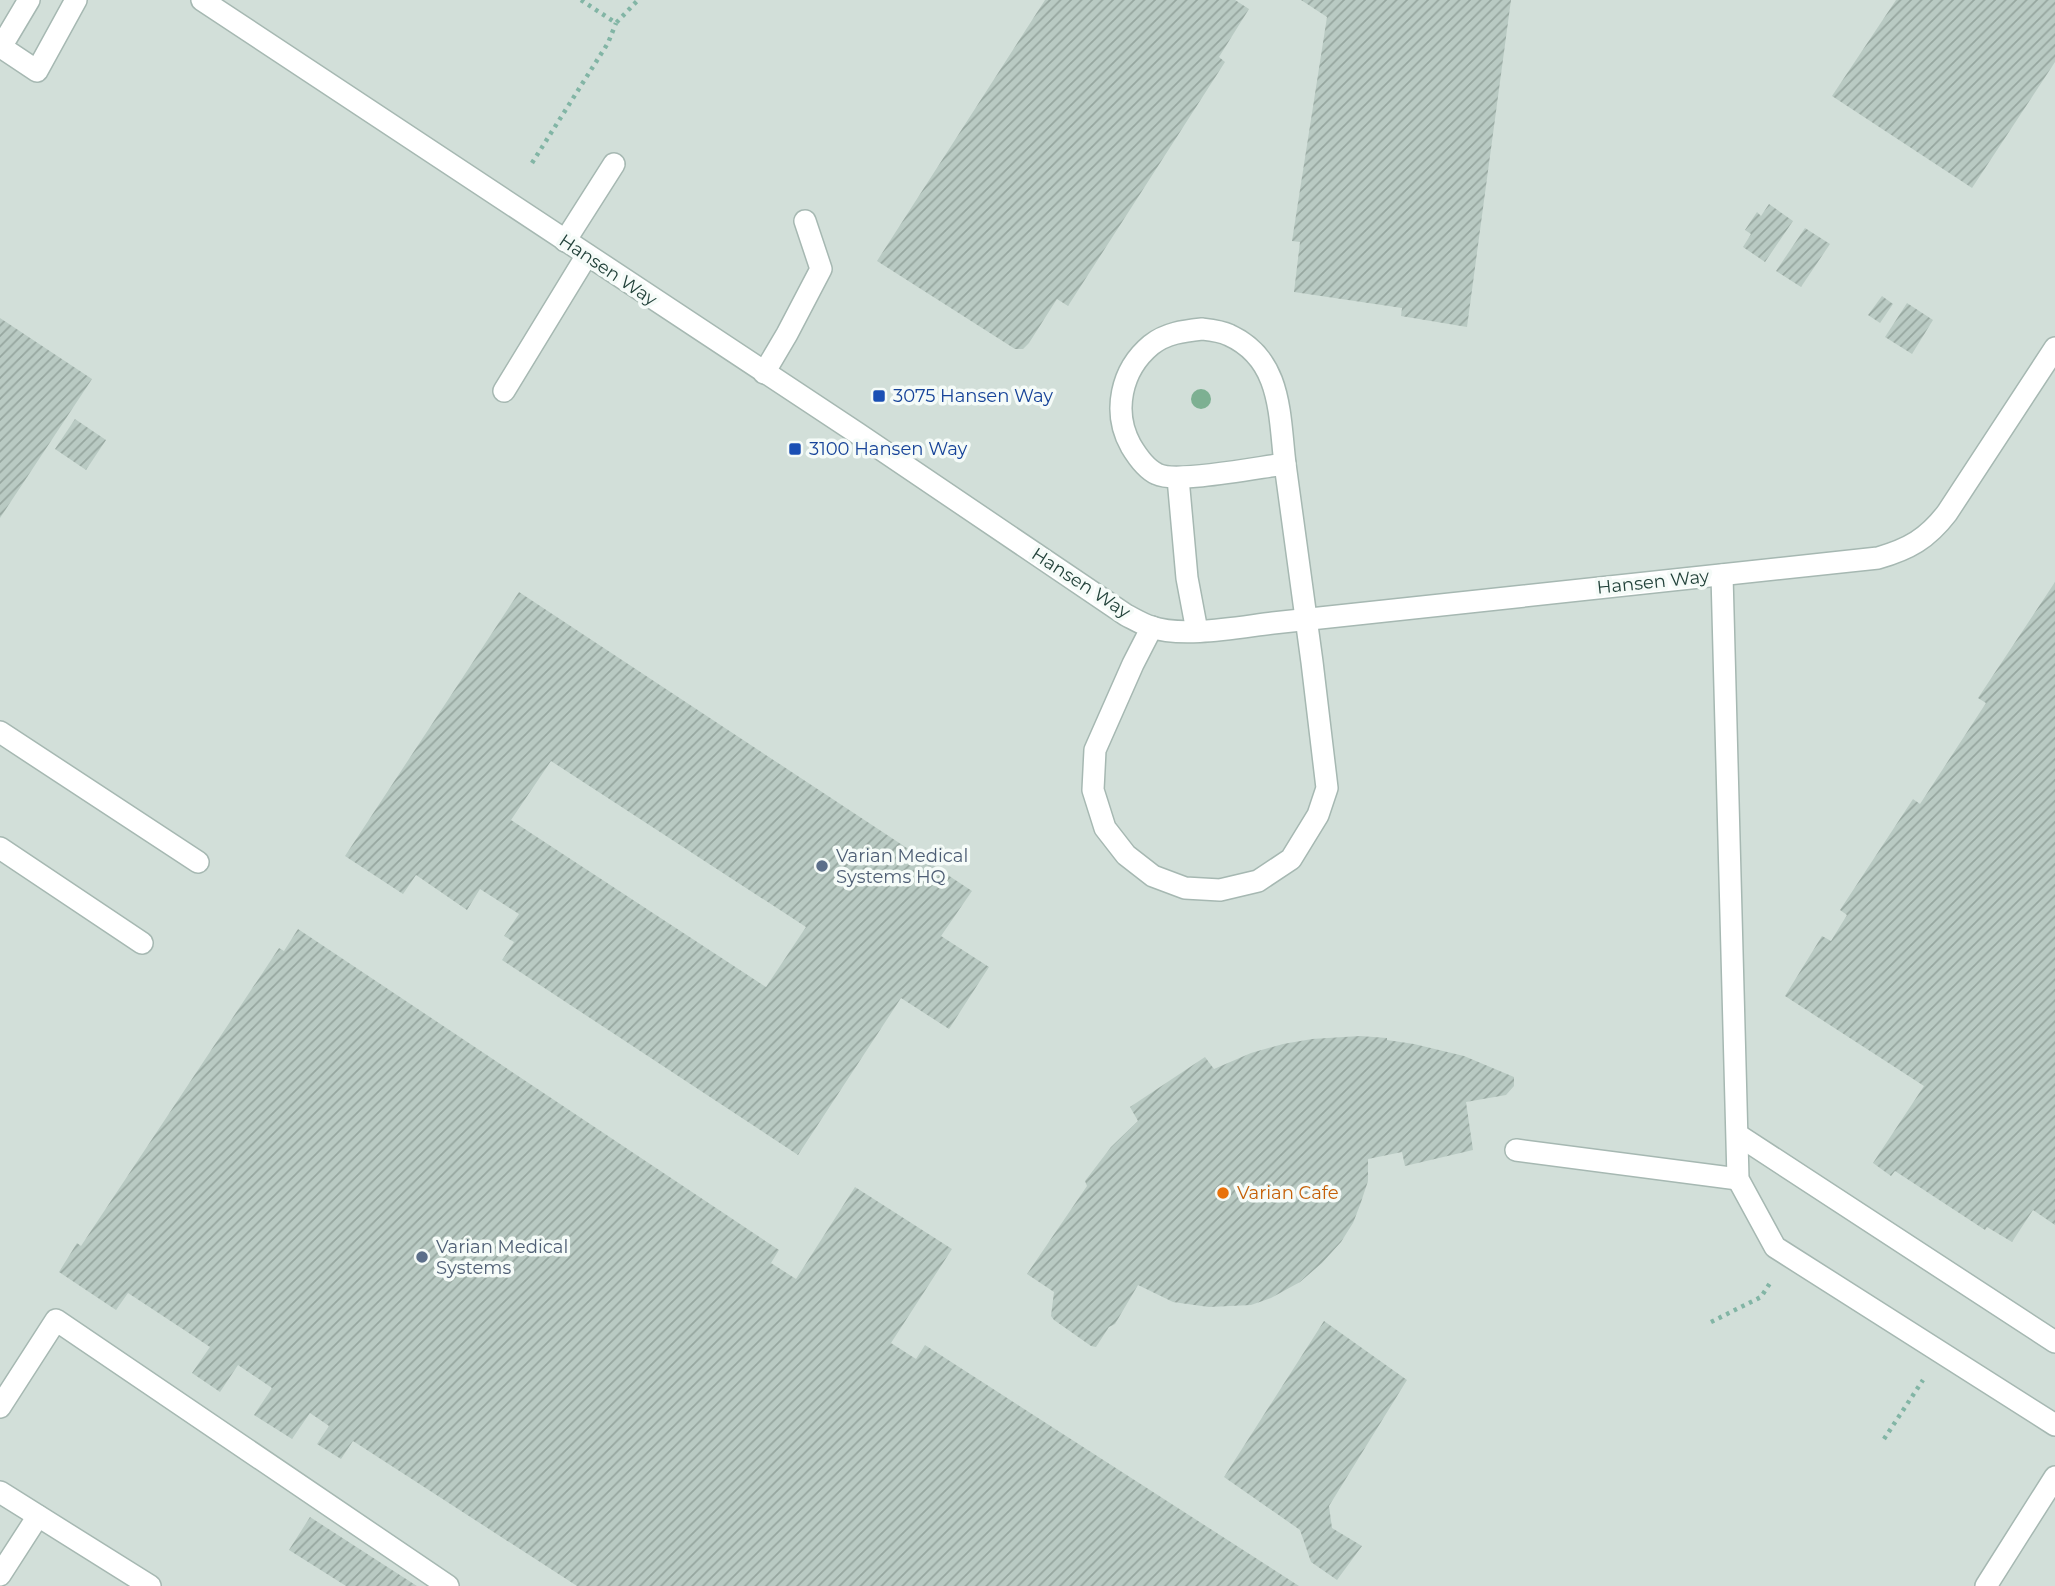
<svg xmlns="http://www.w3.org/2000/svg" width="2055" height="1586" font-family="Montserrat,sans-serif">
	<style>
		.built { fill: #d2dfd9 }
		.building { fill: url(#building-hatch); fill-rule: evenodd }
		.lines { fill: none; stroke-linecap: round; stroke-linejoin: round }
		.minor-casing { stroke: #a6b8b2; stroke-width: 24 }
		.path { stroke: #82b5a5; stroke-width: 4.5; stroke-dasharray: 3.5 5; stroke-linecap: butt }
		.minor { stroke: #fff; stroke-width: 21 }
		.tree { fill: #7db092 }
		.transit-dot { fill: #1a4fb4; stroke: #f5fbf8; stroke-width: 2.5 }
		.service-dot { fill: #5c6f8a; stroke: #f5fbf8; stroke-width: 2.5 }
		.food-dot { fill: #e8710a; stroke: #f5fbf8; stroke-width: 2.5 }
		.labels { text-anchor: middle; stroke-width: 7; stroke-linejoin: round; paint-order: stroke }
		.street-label { font-size: 18px; fill: #22423a; stroke: #f5fbf8 }
		.transit-label { font-size: 18px; fill: #164399; stroke: #f5fbf8; text-anchor: start }
		.service-label { font-size: 18px; fill: #4e5e75; stroke: #f5fbf8; text-anchor: start }
		.food-label { font-size: 18px; fill: #c56008; stroke: #f5fbf8; text-anchor: start }
	</style>
	<defs>
		<pattern id="building-hatch" width="6" height="6" patternUnits="userSpaceOnUse" patternTransform="scale(1.75)"><rect width="6" height="6" fill="#b9cac3"/><path d="M-1 1l2-2M0 6l6-6M5 7l2-2" fill="none" stroke="#96a69f"/></pattern>
	</defs>
	<rect width="100%" height="100%" fill="#e4efea"/>
	<rect class="built" x="0" y="0" width="2055" height="1586"/>
	<g class="building">
		<polygon points="1045,0 1235,0 1249,9 1219,57 1225,62 1068,306 1057,299 1029,343 1023,349 1015,349 877,261"/>
		<polygon points="1301,0 1511,0 1467,327 1401,316 1402,308 1294,292 1300,242 1292,241 1327,17"/>
		<polygon points="1896,0 2055,0 2055,62 1972,188 1832,96"/>
		<polygon points="1769,204 1793,221 1765,262 1743,247 1751,234 1745,230 1757,212 1761,216"/>
		<polygon points="1805,228 1830,244 1801,287 1776,271"/>
		<polygon points="1882,296 1893,304 1880,323 1868,315"/>
		<polygon points="1907,303 1933,320 1912,354 1885,337"/>
		<polygon points="0,318 92,379 0,518"/>
		<polygon points="75,419 106,440 86,470 55,449"/>
		<polygon points="2055,582 2055,1225 2033,1210 2012,1242 1987,1227 1985,1230 1895,1171 1891,1176 1873,1163 1924,1086 1785,996 1822,936 1831,941 1847,915 1840,910 1913,799 1920,804 1986,703 1978,698"/>
		<path d="M519,592l453,299 -31,45 48,31 -40,62 -48,-31 -103,157 -296,-195 12,-18 -10,-6 15,-22 -39,-25 -13,21 -51,-35 -13,19 -58,-38zM551,761l255,166 -40,60 -255,-167z"/>
		<polygon points="298,929 779,1250 771,1263 796,1279 855,1187 952,1249 891,1343 916,1359 925,1345 1299,1586 577,1586 353,1441 341,1459 317,1444 329,1426 310,1413 292,1439 254,1415 272,1388 238,1365 220,1392 192,1373 210,1347 128,1293 116,1310 59,1272 77,1243 81,1246 279,948 284,951"/>
		<polygon points="1360,1036 1387,1038 1387,1040 1414,1044 1464,1056 1514,1077 1514,1086 1506,1095 1466,1102 1473,1150 1405,1166 1402,1152 1368,1159 1368,1181 1360,1205 1353,1223 1341,1242 1322,1263 1300,1282 1271,1298 1251,1305 1209,1307 1173,1302 1138,1285 1115,1324 1109,1327 1096,1347 1091,1346 1054,1320 1051,1316 1054,1292 1027,1274 1087,1186 1085,1181 1111,1147 1138,1121 1130,1107 1205,1057 1214,1069 1251,1053 1283,1044 1312,1039"/>
		<polygon points="1324,1321 1407,1380 1329,1506 1332,1528 1362,1546 1337,1580 1311,1562 1300,1530 1224,1477"/>
		<polygon points="310,1517 375,1559 417,1586 346,1586 289,1550"/>
	</g>
	<g class="lines">
		<g class="minor-casing">
			<g id="minor">
				<polyline points="29,0 1,47 37,71 76,0"/>
				<path d="M202,0l655,433 269,182c8,4 16,9 25,12 32,11 88,0 122,-4l605,-65c31,-9 49,-19 69,-45l108,-165"/>
				<polyline points="565,241 614,164"/>
				<path d="M1202,329c9,1 19,2 27,6 53,24 50,79 56,129 -25,3 -109,20 -128,10 -11,-5 -20,-18 -26,-28 -19,-34 -10,-76 20,-101 15,-12 33,-14 51,-16z"/>
				<polyline points="764,373 787,334 821,269 805,221"/>
				<polyline points="504,391 587,255"/>
				<polyline points="1178,478 1187,578 1197,631"/>
				<polyline points="1722,575 1738,1179 1775,1247 2055,1425"/>
				<polyline points="1152,627 1133,664 1095,750 1093,790 1105,828 1126,855 1153,876 1185,888 1220,890 1258,881 1291,859 1318,815 1327,788 1312,662 1285,464"/>
				<polyline points="0,732 198,862"/>
				<polyline points="0,848 142,943"/>
				<polyline points="1738,1135 2055,1342"/>
				<polyline points="1516,1150 1738,1179"/>
				<polyline points="0,1407 56,1320 448,1586"/>
				<polyline points="0,1492 150,1586"/>
				<polyline points="0,1575 38,1516"/>
				<polyline points="1986,1586 2055,1477"/>
			</g>
		</g>
		<g class="path">
			<polyline points="581,0 616,23 638,0"/>
			<polyline points="532,163 608,43 616,23"/>
			<polyline points="1711,1322 1761,1297 1772,1280"/>
			<polyline points="1884,1439 1923,1380"/>
		</g>
		<use href="#minor" class="minor"/>
	</g>
	<circle class="tree" cx="1201" cy="399" r="10"/>
	<g class="transit-dot">
		<rect x="872" y="389" width="14" height="14" rx="3.5"/>
		<rect x="788" y="442" width="14" height="14" rx="3.5"/>
	</g>
	<g class="service-dot">
		<circle cx="822" cy="866" r="7"/>
		<circle cx="422" cy="1257" r="7"/>
	</g>
	<circle class="food-dot" cx="1223" cy="1193" r="7"/>
	<g class="labels">
		<g class="street-label">
			<text transform="translate(608 270) rotate(34)" y="6">Hansen Way</text>
			<text transform="translate(1653 582) rotate(-6)" y="6">Hansen Way</text>
			<text transform="translate(1081 583) rotate(33)" y="6">Hansen Way</text>
		</g>
		<g class="transit-label">
			<text x="893" y="402">3075 Hansen Way</text>
			<text x="809" y="455">3100 Hansen Way</text>
		</g>
		<g class="service-label">
			<text x="836" y="862">Varian Medical<tspan x="836" dy="21">Systems HQ</tspan></text>
			<text x="436" y="1253">Varian Medical<tspan x="436" dy="21">Systems</tspan></text>
		</g>
		<g class="food-label">
			<text x="1237" y="1199">Varian Cafe</text>
		</g>
	</g>
</svg>
